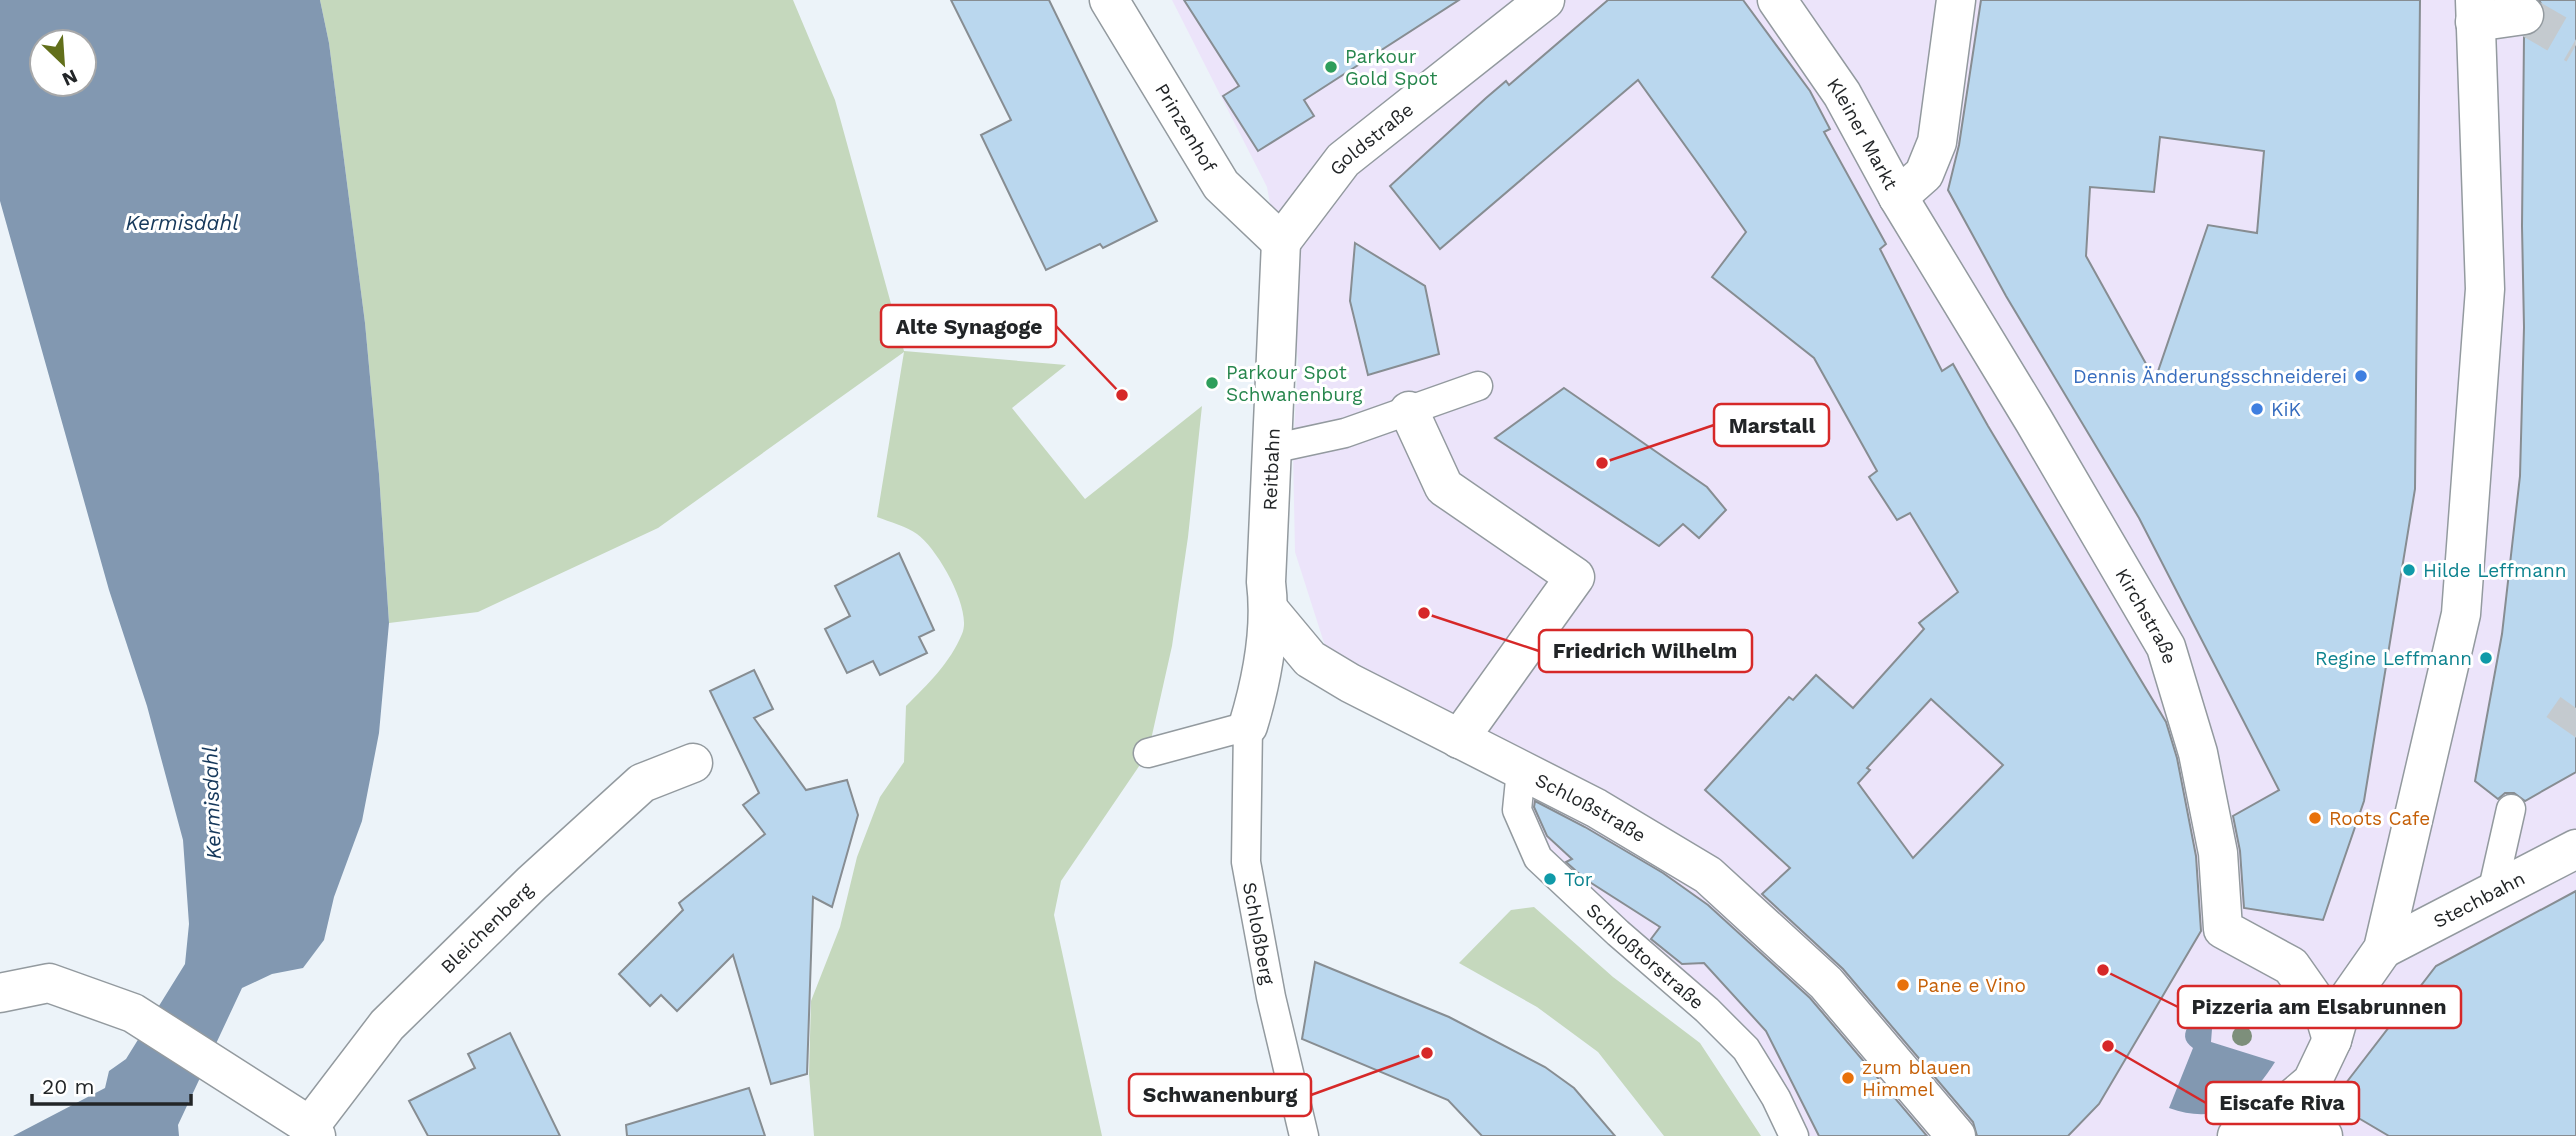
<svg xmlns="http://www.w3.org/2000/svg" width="2576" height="1136" font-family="'Work Sans',sans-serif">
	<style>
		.commercial { fill: #ece4fa }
		.green { fill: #c5d8bd }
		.water { fill: #8298b1; fill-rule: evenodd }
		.building { fill: #bad7ee; stroke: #878d92; stroke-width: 2; fill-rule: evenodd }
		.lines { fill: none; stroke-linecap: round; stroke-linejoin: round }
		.street-tunnel { stroke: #c4cacf; stroke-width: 38; stroke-dasharray: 38 19; stroke-linecap: butt }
		.lane-casing { stroke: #939a9f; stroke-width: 31 }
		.street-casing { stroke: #939a9f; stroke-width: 41 }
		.lane { stroke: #fff; stroke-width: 28 }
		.street { stroke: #fff; stroke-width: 38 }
		.tree { fill: #7d8f7b }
		.leisure-dot { fill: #2e9e5b; stroke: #fff; stroke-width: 2.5 }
		.shop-dot { fill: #3f7fe0; stroke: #fff; stroke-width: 2.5 }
		.culture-dot { fill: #0f9aa8; stroke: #fff; stroke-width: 2.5 }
		.food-dot { fill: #e8710a; stroke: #fff; stroke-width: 2.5 }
		.labels { text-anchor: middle; stroke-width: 6; stroke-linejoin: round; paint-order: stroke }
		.leisure-label { font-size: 19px; fill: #27864d; stroke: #fff; text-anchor: start }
		.street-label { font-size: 19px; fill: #222527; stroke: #fff }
		.shop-label { font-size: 19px; fill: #366cbe; stroke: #fff; text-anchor: end }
		.culture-label { font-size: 19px; fill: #0d838f; stroke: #fff; text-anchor: start }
		.food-label { font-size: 19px; fill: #c56008; stroke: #fff; text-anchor: start }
		.water-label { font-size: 21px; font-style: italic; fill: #15385b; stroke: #fff }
		.leader { fill: none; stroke: #d62828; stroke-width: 2.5 }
		.callout-dot { fill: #d62828; stroke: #fff; stroke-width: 2.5 }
		.callout { fill: #fff; stroke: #d62828; stroke-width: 2.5 }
		.callout-label { font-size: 21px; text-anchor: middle; font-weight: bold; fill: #222527 }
	</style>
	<rect width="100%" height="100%" fill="#ecf3f9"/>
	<polygon class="commercial" points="1172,0 2576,0 2576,1136 1794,1136 1776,1098 1556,861 1490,763 1325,646 1295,552 1293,451 1298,359 1267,187"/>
	<g class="green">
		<path d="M320,0h473l42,100 69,251 162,14 -54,43 73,91 117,-93 -14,131 -16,109 -24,107 -87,128 -7,34 48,221h-288l-5,-62 2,-73 29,-74 17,-70 23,-60 24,-35 2,-56c22,-22 44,-43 56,-72 11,-24 -25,-86 -45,-100 -11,-8 -27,-12 -40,-17l27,-165 -246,176 -180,84 -89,11 -10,-149 -14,-151 -36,-280z"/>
		<polygon points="1534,907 1613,977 1700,1043 1761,1136 1664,1136 1598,1052 1537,1007 1459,963 1511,910"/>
	</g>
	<g class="water">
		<path d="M0,0h320l9,43 36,280 14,151 10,149 -10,110 -17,88 -28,76 -10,43 -21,28 -31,6 -30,14 -64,137 1,11h-166l92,-48 4,-17 17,-12 59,-95 4,-40 -6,-84 -36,-134 -38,-116 -109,-389zM42,42h42v42h-42z"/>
		<path d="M2200,1020l12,9 -1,13 64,20c-26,41 -56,64 -106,46l24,-60c-10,-7 -10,-15 -3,-25z"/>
	</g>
	<g class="building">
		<polygon points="951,0 1049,0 1157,221 1103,248 1100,244 1046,270 981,135 1011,120"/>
		<polygon points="1184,0 1459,0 1304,100 1314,116 1258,151 1223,96 1239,86"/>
		<path d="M1608,0h135l67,91 20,38 -6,3 62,112 -6,5 62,122 11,-7 35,62 178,296 11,36 19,98 5,75 -102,173 -31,32h-91l-4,-14 -130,-153 -81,-75 28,-26 -85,-78 84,-93 4,3 23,-25 37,33 71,-79 -5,-6 39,-31 -48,-79 -13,7 -28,-43 8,-6 -63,-113 -102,-81 34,-45 -44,-63 -64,-89 -198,169 -50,-63 96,-88 20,-17 3,4zM1931,699l72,66 -90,93 -55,-75 12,-13 -3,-2z"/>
		<path d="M1981,0h439l-5,489 -51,312 -41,119 -79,-12 -4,-57 -7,-35 46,-26 -140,-272 -133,-222 -58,-106 11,-45zM2160,137l104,14 -7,82 -49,-8 -53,155 -69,-124 4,-69 64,5z"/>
		<polygon points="2539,0 2576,0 2576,772 2525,801 2514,793 2505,793 2498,799 2475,781 2502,634 2520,476 2524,327 2522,226 2524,37 2537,33 2544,24 2545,11"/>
		<polygon points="1355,243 1425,286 1439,354 1368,375 1350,301"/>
		<polygon points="1564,388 1707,487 1726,510 1699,538 1683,524 1659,546 1495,438"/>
		<polygon points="899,553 934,630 919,637 927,653 880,675 873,661 847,673 825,629 850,616 835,586"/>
		<polygon points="754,670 773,709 754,718 806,790 847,780 858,815 832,907 813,897 807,1074 771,1084 733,955 677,1011 661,995 650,1006 619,974 683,910 679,903 765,834 743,805 759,793 710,691"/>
		<polygon points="1535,801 1585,827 1663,873 1708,905 1810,998 1927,1136 1819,1136 1766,1031 1704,963 1682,964 1651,939 1660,927 1585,879 1566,862 1572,859 1547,836 1534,807"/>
		<polygon points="2576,891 2576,1136 2389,1136 2333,1103 2346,1083 2436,966"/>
		<polygon points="1315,962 1449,1017 1545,1067 1574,1088 1615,1136 1482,1136 1448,1100 1302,1039"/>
		<polygon points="510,1033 560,1136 428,1136 409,1101 475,1068 468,1054"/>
		<polygon points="749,1088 765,1136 627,1136 626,1125"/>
	</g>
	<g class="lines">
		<g class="street-tunnel">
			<polyline points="2524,15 2576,45"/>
			<polyline points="2562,728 2576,708"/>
		</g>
		<g class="lane-casing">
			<g id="lane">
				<polyline points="1271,449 1345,433 1478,386"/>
				<path id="s1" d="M1148,753l100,-27 -2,136 25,135 33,139"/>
				<path id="s2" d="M1521,770l-4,40 21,48 80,75 89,77 39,39 30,49 18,38"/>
				<polyline points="2492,893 2511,809"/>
			</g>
		</g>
		<g class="street-casing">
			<g id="street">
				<path id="s3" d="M1109,0l112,185 60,57"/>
				<path id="s4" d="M1777,0l65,94 56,103 136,224 132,226 32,106 20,100 5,76 68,37 33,47 8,27"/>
				<polyline points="2475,22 2524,15"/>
				<polyline points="1898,197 1924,174 1937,142 1956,0"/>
				<path id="s5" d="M1281,242l62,-82 202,-160"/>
				<polyline points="1409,411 1444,487 1575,577 1459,739"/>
				<path id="s6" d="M1270,611l40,48 40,24 246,125 112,67 118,108 130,153"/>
				<path id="s7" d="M1248,726c14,-46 24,-96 18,-144l15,-340"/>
				<path id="s8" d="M2383,949l193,-100"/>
				<polyline points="0,993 49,983 133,1013 310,1126 316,1136"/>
				<polyline points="2273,1115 2323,1136"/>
				<path id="s9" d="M310,1126l77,-101 145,-142 110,-100 51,-20"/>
				<polyline points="2237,1136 2273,1115 2312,1082 2332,1040 2341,1009 2383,949 2461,614 2485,289 2475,0"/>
			</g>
		</g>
		<use href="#lane" class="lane"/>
		<use href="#street" class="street"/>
	</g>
	<circle class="tree" cx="2242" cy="1036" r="10"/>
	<g class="leisure-dot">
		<circle cx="1331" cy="67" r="7"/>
		<circle cx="1212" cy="383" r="7"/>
	</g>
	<g class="shop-dot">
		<circle cx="2361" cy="376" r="7"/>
		<circle cx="2257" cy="409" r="7"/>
	</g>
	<g class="culture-dot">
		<circle cx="2409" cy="570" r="7"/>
		<circle cx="2486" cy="658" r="7"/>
		<circle cx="1550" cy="879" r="7"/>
	</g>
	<g class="food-dot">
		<circle cx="2315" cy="818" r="7"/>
		<circle cx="1903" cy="985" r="7"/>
		<circle cx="1848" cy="1078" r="7"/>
	</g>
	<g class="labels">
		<g class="leisure-label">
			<text x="1345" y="63">Parkour<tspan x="1345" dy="22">Gold Spot</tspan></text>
			<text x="1226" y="379">Parkour Spot<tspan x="1226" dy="22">Schwanenburg</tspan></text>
		</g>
		<g class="street-label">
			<text dy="7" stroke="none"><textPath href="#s3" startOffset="149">Prinzenhof</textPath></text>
			<text dy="7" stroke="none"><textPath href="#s4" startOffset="159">Kleiner Markt</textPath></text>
			<text dy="7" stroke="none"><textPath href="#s5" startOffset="138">Goldstraße</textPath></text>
			<text dy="7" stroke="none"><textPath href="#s7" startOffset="259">Reitbahn</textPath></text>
			<text dy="7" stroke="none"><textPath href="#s4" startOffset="719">Kirchstraße</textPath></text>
			<text dy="7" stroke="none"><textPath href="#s6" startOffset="380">Schloßstraße</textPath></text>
			<text dy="7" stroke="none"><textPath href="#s8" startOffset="108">Stechbahn</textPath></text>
			<text dy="7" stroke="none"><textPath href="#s9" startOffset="266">Bleichenberg</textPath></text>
			<text dy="7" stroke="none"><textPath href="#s1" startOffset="312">Schloßberg</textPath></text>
			<text dy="7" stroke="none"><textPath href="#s2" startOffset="238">Schloßtorstraße</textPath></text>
		</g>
		<g class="shop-label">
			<text x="2347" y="383">Dennis Änderungsschneiderei</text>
			<text x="2271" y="416" text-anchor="start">KiK</text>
		</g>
		<g class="culture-label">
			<text x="2423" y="577">Hilde Leffmann</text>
			<text x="2472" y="665" text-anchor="end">Regine Leffmann</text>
			<text x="1564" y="886">Tor</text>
		</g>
		<g class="food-label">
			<text x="2329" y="825">Roots Cafe</text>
			<text x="1917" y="992">Pane e Vino</text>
			<text x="1862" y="1074">zum blauen<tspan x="1862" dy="22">Himmel</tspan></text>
		</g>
		<g class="water-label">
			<text x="182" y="230">Kermisdahl</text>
			<text transform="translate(212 803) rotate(-92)" y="7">Kermisdahl</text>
		</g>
	</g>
	<path class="leader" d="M1122 395L1056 326M1602 463L1714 425M1424 613L1539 651M2103 970L2178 1007M1427 1053L1311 1095M2108 1046L2206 1103"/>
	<g class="callout-dot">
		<circle cx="1122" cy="395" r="7"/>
		<circle cx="1602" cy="463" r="7"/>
		<circle cx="1424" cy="613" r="7"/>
		<circle cx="2103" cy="970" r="7"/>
		<circle cx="1427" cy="1053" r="7"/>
		<circle cx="2108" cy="1046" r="7"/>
	</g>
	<g class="callout">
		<rect x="881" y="305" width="175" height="42" rx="7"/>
		<rect x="1714" y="404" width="115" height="42" rx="7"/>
		<rect x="1539" y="630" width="213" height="42" rx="7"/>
		<rect x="2178" y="986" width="283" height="42" rx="7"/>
		<rect x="1129" y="1074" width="182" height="42" rx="7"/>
		<rect x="2206" y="1082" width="153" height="42" rx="7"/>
	</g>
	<g class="callout-label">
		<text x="969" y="334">Alte Synagoge</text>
		<text x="1772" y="433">Marstall</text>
		<text x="1645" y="658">Friedrich Wilhelm</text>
		<text x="2319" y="1014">Pizzeria am Elsabrunnen</text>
		<text x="1220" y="1102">Schwanenburg</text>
		<text x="2282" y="1110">Eiscafe Riva</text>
	</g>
	<g transform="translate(63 63) rotate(155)"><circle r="33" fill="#ffffff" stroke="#a7a8a9" stroke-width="2"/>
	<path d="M0-5L12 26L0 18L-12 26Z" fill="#626f1a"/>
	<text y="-10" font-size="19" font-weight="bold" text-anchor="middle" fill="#222527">N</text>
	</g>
	<path d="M32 1094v10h159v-10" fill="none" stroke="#222527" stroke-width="3.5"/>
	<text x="42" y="1094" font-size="21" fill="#222527" stroke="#ffffff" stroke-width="5" paint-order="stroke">20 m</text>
</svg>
